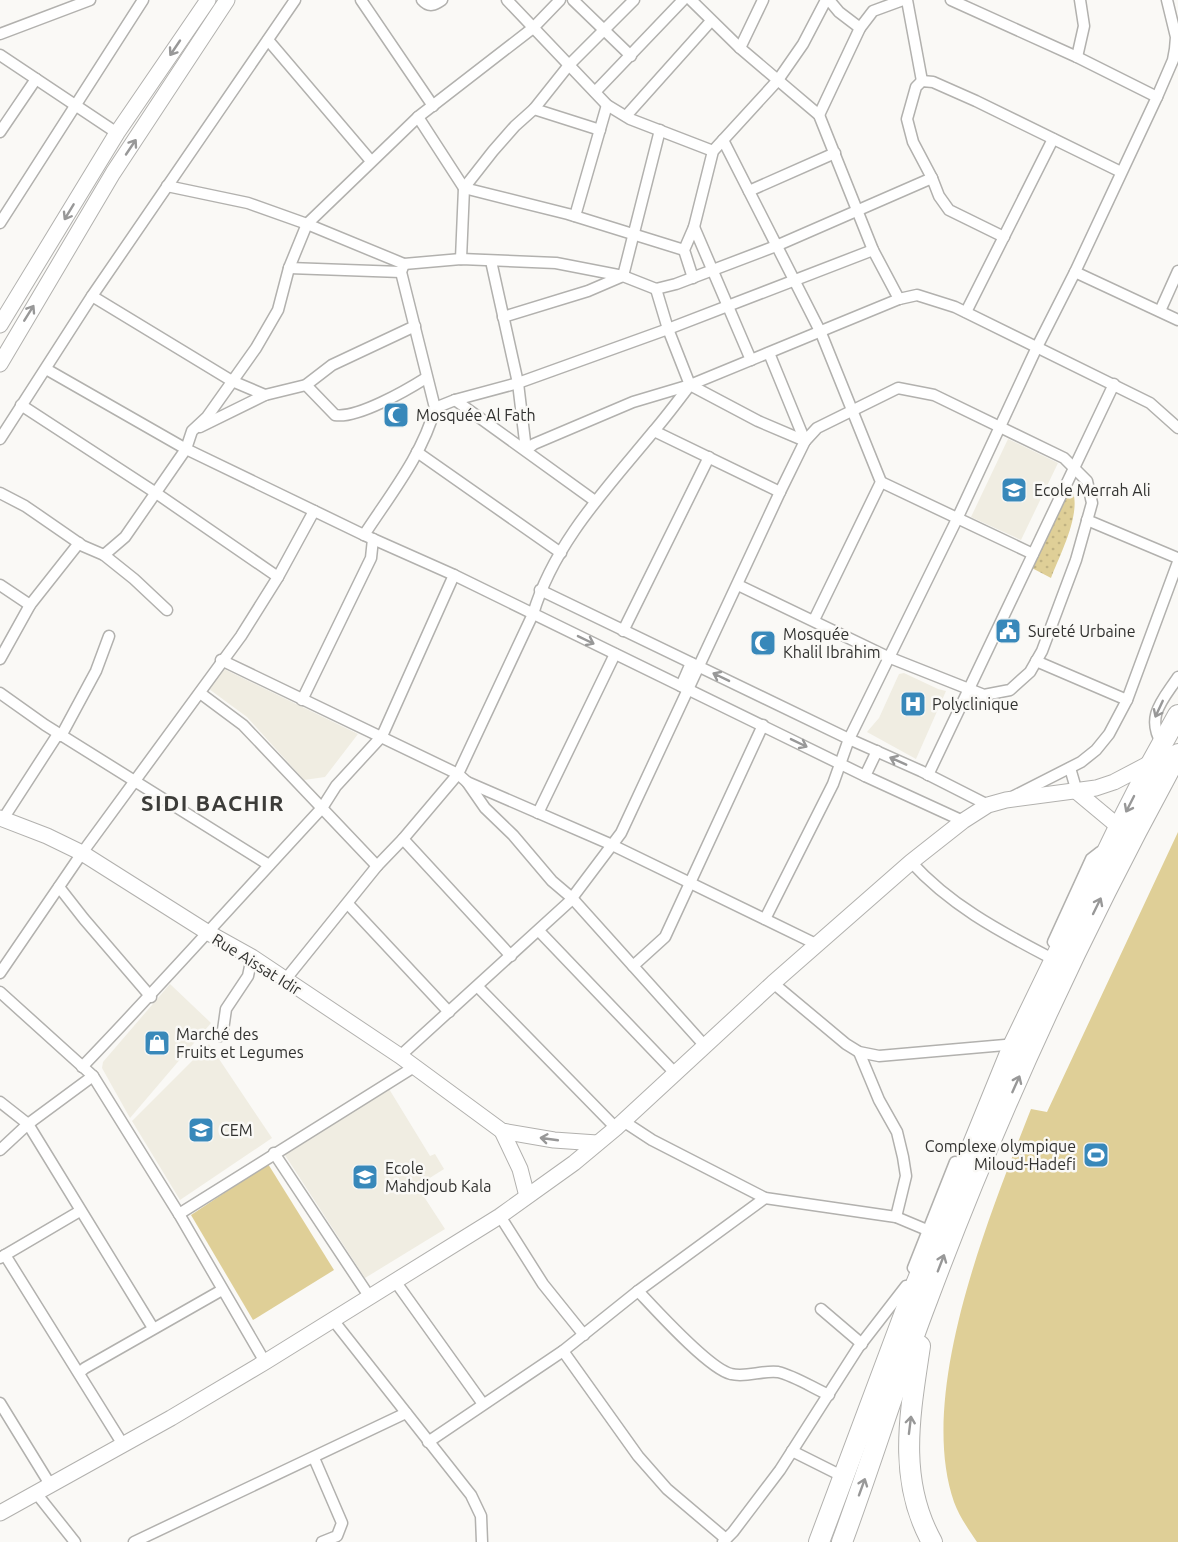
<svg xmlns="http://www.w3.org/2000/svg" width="1178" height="1542" font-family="Ubuntu,sans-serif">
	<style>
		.built { fill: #f0ede2 }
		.grass { fill: url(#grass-dots) }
		.garden { fill: #dfcf97 }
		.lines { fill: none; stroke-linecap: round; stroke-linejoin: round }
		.street-casing { stroke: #b2b1ae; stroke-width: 13 }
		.secondary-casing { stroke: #b2b1ae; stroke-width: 17 }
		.highway-casing { stroke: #b2b1ae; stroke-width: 22 }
		.street { stroke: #fff; stroke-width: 10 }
		.secondary { stroke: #fff; stroke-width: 15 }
		.highway { stroke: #fff; stroke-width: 20 }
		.oneway { stroke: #989898 }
		.labels { text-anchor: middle; stroke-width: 5; stroke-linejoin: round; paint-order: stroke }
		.poi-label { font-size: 16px; fill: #323230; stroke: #faf9f6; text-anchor: start }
		.street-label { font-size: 16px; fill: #323230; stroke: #faf9f6 }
		.district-label { font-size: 22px; font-weight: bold; letter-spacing: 1.5px; fill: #3c3c39; stroke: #faf9f6 }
	</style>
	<defs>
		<pattern id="grass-dots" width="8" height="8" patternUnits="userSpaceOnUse" patternTransform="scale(1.5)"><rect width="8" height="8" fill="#dfcf97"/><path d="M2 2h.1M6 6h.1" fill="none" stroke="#c0b282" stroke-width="1.8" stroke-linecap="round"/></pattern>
	</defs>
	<rect width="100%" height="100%" fill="#faf9f6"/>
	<g class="built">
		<polygon points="1008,439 1058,463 1021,540 971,517"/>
		<polygon points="215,668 224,669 358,734 325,777 304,780 247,717 209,689 205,683"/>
		<polygon points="904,673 938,689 946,691 916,759 867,732 879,718 899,674"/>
		<polygon points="170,984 211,1023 130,1118 102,1068 103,1062"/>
		<polygon points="209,1044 272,1138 180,1200 132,1121"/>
		<polygon points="386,1084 430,1156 435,1154 444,1169 417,1186 445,1229 365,1278 281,1149"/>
	</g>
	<path class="grass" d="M1069,484c17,22 -9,70 -18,94l-21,-11z"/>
	<g class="garden">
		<path d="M1178,832v710h-201c-8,-12 -18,-26 -23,-40 -38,-110 36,-288 77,-393l16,3z"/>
		<polygon points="268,1164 334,1270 253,1320 191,1215"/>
	</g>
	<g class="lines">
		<g class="street-casing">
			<g id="street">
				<polyline points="361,0 433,106"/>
				<path d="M422,0c7,8 13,5 20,0"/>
				<polyline points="507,0 607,105 630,119 713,151"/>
				<polyline points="573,0 631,56"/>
				<polyline points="691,0 740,48 819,115 873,250 899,299"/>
				<polyline points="829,0 839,12 860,28"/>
				<polyline points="907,0 922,81"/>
				<polyline points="951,0 1077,57 1157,97"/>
				<polyline points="0,34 90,0"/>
				<polyline points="268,40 371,161"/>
				<polyline points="740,48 763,0"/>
				<polyline points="0,55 117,133"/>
				<polyline points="1077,57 1084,26 1080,0"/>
				<polyline points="595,92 683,0"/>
				<polyline points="534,109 600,130"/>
				<polyline points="819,115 860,28 873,11 903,0"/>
				<polyline points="626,116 711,21"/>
				<polyline points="418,117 464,188 568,214 684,250"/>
				<polyline points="0,132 36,79"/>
				<polyline points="723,140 821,333 881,482 814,620"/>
				<polyline points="167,186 248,203 307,224 404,264 461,259 556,263 623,276 656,289 676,284 776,246 932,178"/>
				<polyline points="749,191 835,153"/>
				<polyline points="575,216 607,105"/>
				<polyline points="0,223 143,0"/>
				<polyline points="694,227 751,360"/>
				<polyline points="1004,237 949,210 939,196 932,178 913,142 907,119 916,87 922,81 933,82 976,101 1121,172"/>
				<polyline points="461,259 464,188 493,151 515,126 534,109 569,65 634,0"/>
				<polyline points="491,261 518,383 526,450 534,444 633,402 690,385 899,299 917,295 955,307 1150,403 1178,428"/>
				<polyline points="404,264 401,272 435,408"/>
				<polyline points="289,268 401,272"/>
				<polyline points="1075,272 1178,320"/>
				<polyline points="693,278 684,250 694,227 713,151 778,80 803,44 826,0"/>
				<polyline points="656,289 668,329 690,385 758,421 805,441"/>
				<polyline points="92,296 232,381 265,395"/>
				<polyline points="1160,311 1178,271"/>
				<polyline points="966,312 1053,139"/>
				<polyline points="503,317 588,291 623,276 660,130"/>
				<polyline points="769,353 805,441"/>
				<polyline points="46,369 186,449 364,535 454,575 865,776 963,821"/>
				<path d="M306,385l29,30c22,4 72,-25 91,-37"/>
				<polyline points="455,400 595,501"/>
				<polyline points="21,405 156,493 278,577"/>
				<polyline points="200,427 265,395 306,385 332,365 415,326"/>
				<polyline points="654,431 780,492"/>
				<polyline points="0,439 92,296 295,0"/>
				<polyline points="417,452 561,553"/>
				<polyline points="881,482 1033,554"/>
				<polyline points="0,493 25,506 83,546 104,555 134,579 167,610"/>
				<polyline points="1087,520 1175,557"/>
				<path d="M364,535c26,-40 59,-81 71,-127l20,-8 63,-17 150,-54 205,-79"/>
				<polyline points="104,555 125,537 186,449 192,431 207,417 256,348 278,310 289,268 307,224 418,117 533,28 560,0"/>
				<polyline points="0,585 30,605"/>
				<polyline points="540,590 849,739 921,771 988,805"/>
				<polyline points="623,631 709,457"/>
				<polyline points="0,659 30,605 79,543"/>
				<polyline points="221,660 458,774 467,782 610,844 818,945"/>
				<polyline points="1036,661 1127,700"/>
				<polyline points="681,686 691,663"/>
				<polyline points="0,693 45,725 269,865"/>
				<polyline points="200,693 243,725 377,866"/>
				<polyline points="302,700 371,558 373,539"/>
				<polyline points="61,736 96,671 109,636"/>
				<path d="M1162,744c-17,-28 1,-44 16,-67"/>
				<polyline points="1070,768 1077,792"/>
				<polyline points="928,775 1114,384"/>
				<polyline points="865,776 877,751"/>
				<polyline points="467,782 485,808 513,835 552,881 572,898 705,1046"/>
				<polyline points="1014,796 1081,762 1096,750 1109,734 1127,700 1178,562"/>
				<polyline points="538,813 615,654"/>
				<polyline points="3,819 58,734"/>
				<polyline points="403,839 511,956"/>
				<path d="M911,862c38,42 86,68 136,94"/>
				<polyline points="59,887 84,919 151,997"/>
				<polyline points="348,904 449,1012"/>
				<polyline points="765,919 833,784 849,739 957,519 1037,347 1075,272 1157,97 1173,60 1175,49 1176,37 1167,0"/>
				<polyline points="539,931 674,1072"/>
				<polyline points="1053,942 1091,859 1100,852 1107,853"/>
				<polyline points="633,966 665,937 763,725"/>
				<polyline points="0,973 82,853 241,636 278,577 314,511"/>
				<path d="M285,980l92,-114 26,-27 55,-65 75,-160c21,-71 74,-126 120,-182 13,-15 25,-31 37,-47"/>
				<polyline points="773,983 846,1044 859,1052 879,1056 1005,1045"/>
				<polyline points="478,987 616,1128"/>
				<polyline points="0,992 93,1076 179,1214 265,1362"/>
				<polyline points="220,1036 223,1030 226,1009 248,976 252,957"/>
				<polyline points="859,1052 879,1100 897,1132 903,1157 906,1176 896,1217"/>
				<polyline points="400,1056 569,902 621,833 780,492 805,441 817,428 898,388 934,395 1064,458 1087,481 1092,503 1076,560 1042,651 1030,672 1010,690 984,695 888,657 738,585"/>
				<path d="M82,1067c82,-85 160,-173 240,-259l14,-22 46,-50 72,-161"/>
				<polyline points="0,1102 28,1124 153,1328"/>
				<polyline points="623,1121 652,1140 765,1198 896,1217 927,1230"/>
				<polyline points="0,1150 28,1124 93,1076"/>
				<polyline points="274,1153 369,1296"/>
				<polyline points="179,1214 414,1067"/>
				<polyline points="500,1216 543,1284 584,1335"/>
				<polyline points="5,1255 122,1443"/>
				<polyline points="0,1258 80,1211"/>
				<polyline points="913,1268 955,1162"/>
				<polyline points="395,1281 483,1404"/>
				<path d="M638,1291c18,19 71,78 93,83 15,4 31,-4 47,-2 17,4 35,16 51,23"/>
				<polyline points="821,1309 862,1344"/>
				<polyline points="333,1320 471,1495 481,1516 482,1542"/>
				<polyline points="563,1351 638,1456 667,1489 726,1539"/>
				<polyline points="79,1373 85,1368 222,1290"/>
				<polyline points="0,1403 51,1486"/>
				<polyline points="428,1442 563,1351 638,1291 765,1198"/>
				<polyline points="792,1451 836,1473"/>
				<polyline points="314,1458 342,1523 337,1536 322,1542"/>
				<polyline points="36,1493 75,1542"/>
				<polyline points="134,1542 406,1413"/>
				<polyline points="723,1542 733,1532 780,1470 858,1348 906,1286"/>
			</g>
		</g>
		<g class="secondary-casing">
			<g id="secondary">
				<polyline points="0,325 117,133 208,0"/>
				<polyline points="0,364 113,173 227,0"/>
				<polyline points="1077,792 1119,827"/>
				<polyline points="0,818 47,836 82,853 207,932 252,957 400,1056 502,1131 554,1140 597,1143"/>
				<polyline points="502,1131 520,1169 527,1196"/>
				<polyline points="0,1513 171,1418 265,1362 500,1216 574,1163 616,1128 773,983 911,862 963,821 988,805 1006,800 1096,788 1114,782 1152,762"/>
			</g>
		</g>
		<g class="highway-casing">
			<g id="highway">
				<path d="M920,1346c-10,68 -23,133 12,196"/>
				<polyline points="819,1542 910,1299 1013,1046 1119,827 1152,762 1178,715"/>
				<path d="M842,1542c30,-81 55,-164 86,-244 70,-187 154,-369 250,-544"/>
			</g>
		</g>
		<use href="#street" class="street"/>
		<use href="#secondary" class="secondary"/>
		<use href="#highway" class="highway"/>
	</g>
	<defs><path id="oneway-shaft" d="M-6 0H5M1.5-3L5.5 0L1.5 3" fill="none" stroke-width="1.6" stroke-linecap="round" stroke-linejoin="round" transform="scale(1.5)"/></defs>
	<g class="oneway">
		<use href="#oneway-shaft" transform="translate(175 48) rotate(124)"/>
		<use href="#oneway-shaft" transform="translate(131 147) rotate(-56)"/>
		<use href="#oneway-shaft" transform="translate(69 212) rotate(121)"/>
		<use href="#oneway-shaft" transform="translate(29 313) rotate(-58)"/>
		<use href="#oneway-shaft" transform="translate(586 640) rotate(26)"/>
		<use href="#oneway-shaft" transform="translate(721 677) rotate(-154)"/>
		<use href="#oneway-shaft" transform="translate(1159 709) rotate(115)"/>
		<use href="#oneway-shaft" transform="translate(799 743) rotate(26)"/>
		<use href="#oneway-shaft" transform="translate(898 761) rotate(-156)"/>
		<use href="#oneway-shaft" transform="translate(1130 804) rotate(117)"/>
		<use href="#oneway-shaft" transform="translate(1097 906) rotate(-64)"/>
		<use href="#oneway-shaft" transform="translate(1016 1084) rotate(-66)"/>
		<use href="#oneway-shaft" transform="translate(549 1139) rotate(-172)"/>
		<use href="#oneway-shaft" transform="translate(941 1263) rotate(-69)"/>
		<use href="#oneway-shaft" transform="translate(910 1425) rotate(-83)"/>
		<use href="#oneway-shaft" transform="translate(862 1487) rotate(-70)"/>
	</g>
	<defs>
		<g id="mosque-square" transform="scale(1.35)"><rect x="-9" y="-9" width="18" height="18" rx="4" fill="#3888ba" stroke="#faf9f6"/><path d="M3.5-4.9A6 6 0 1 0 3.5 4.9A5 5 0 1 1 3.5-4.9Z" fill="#fff"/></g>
		<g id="school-square" transform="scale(1.35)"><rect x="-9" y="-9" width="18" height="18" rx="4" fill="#3888ba" stroke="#faf9f6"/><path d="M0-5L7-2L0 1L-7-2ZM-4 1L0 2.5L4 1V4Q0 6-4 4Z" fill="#fff"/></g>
		<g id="civic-square" transform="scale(1.35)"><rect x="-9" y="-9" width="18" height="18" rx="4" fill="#3888ba" stroke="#faf9f6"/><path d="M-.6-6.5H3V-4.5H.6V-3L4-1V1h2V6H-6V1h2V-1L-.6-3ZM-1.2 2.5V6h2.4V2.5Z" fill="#fff"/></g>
		<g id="hospital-square" transform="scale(1.35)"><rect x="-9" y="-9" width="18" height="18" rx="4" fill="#3888ba" stroke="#faf9f6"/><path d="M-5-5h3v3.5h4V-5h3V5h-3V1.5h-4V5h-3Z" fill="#fff"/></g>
		<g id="shop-square" transform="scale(1.35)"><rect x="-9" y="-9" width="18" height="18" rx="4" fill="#3888ba" stroke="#faf9f6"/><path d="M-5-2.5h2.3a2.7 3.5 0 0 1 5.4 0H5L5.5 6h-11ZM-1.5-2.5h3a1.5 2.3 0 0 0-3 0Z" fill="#fff"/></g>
		<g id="stadium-square" transform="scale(1.35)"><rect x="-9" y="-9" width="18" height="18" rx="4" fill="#3888ba" stroke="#faf9f6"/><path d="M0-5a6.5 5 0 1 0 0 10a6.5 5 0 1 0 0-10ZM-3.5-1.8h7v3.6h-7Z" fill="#fff"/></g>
	</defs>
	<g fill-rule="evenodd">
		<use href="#mosque-square" x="396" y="415"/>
		<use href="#school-square" x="1014" y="490"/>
		<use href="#civic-square" x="1008" y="631"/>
		<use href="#mosque-square" x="763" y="643"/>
		<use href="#hospital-square" x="913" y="704"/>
		<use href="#shop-square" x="157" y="1043"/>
		<use href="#school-square" x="201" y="1130"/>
		<use href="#stadium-square" x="1096" y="1155"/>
		<use href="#school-square" x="365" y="1177"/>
	</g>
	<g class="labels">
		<g class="poi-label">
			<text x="416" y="421">Mosquée Al Fath</text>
			<text x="1034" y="496">Ecole Merrah Ali</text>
			<text x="1028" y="637">Sureté Urbaine</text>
			<text x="783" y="640">Mosquée<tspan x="783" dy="18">Khalil Ibrahim</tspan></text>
			<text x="932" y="710">Polyclinique</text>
			<text x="176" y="1040">Marché des<tspan x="176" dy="18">Fruits et Legumes</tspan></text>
			<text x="220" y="1136">CEM</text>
			<text x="1076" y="1152" text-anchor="end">Complexe olympique<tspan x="1076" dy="18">Miloud-Hadefi</tspan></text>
			<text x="385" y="1174">Ecole<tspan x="385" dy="18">Mahdjoub Kala</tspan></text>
		</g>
		<g class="street-label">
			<text transform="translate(257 964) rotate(32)" y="6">Rue Aissat Idir</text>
		</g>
		<g class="district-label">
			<text x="213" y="811">SIDI BACHIR</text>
		</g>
	</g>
</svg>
